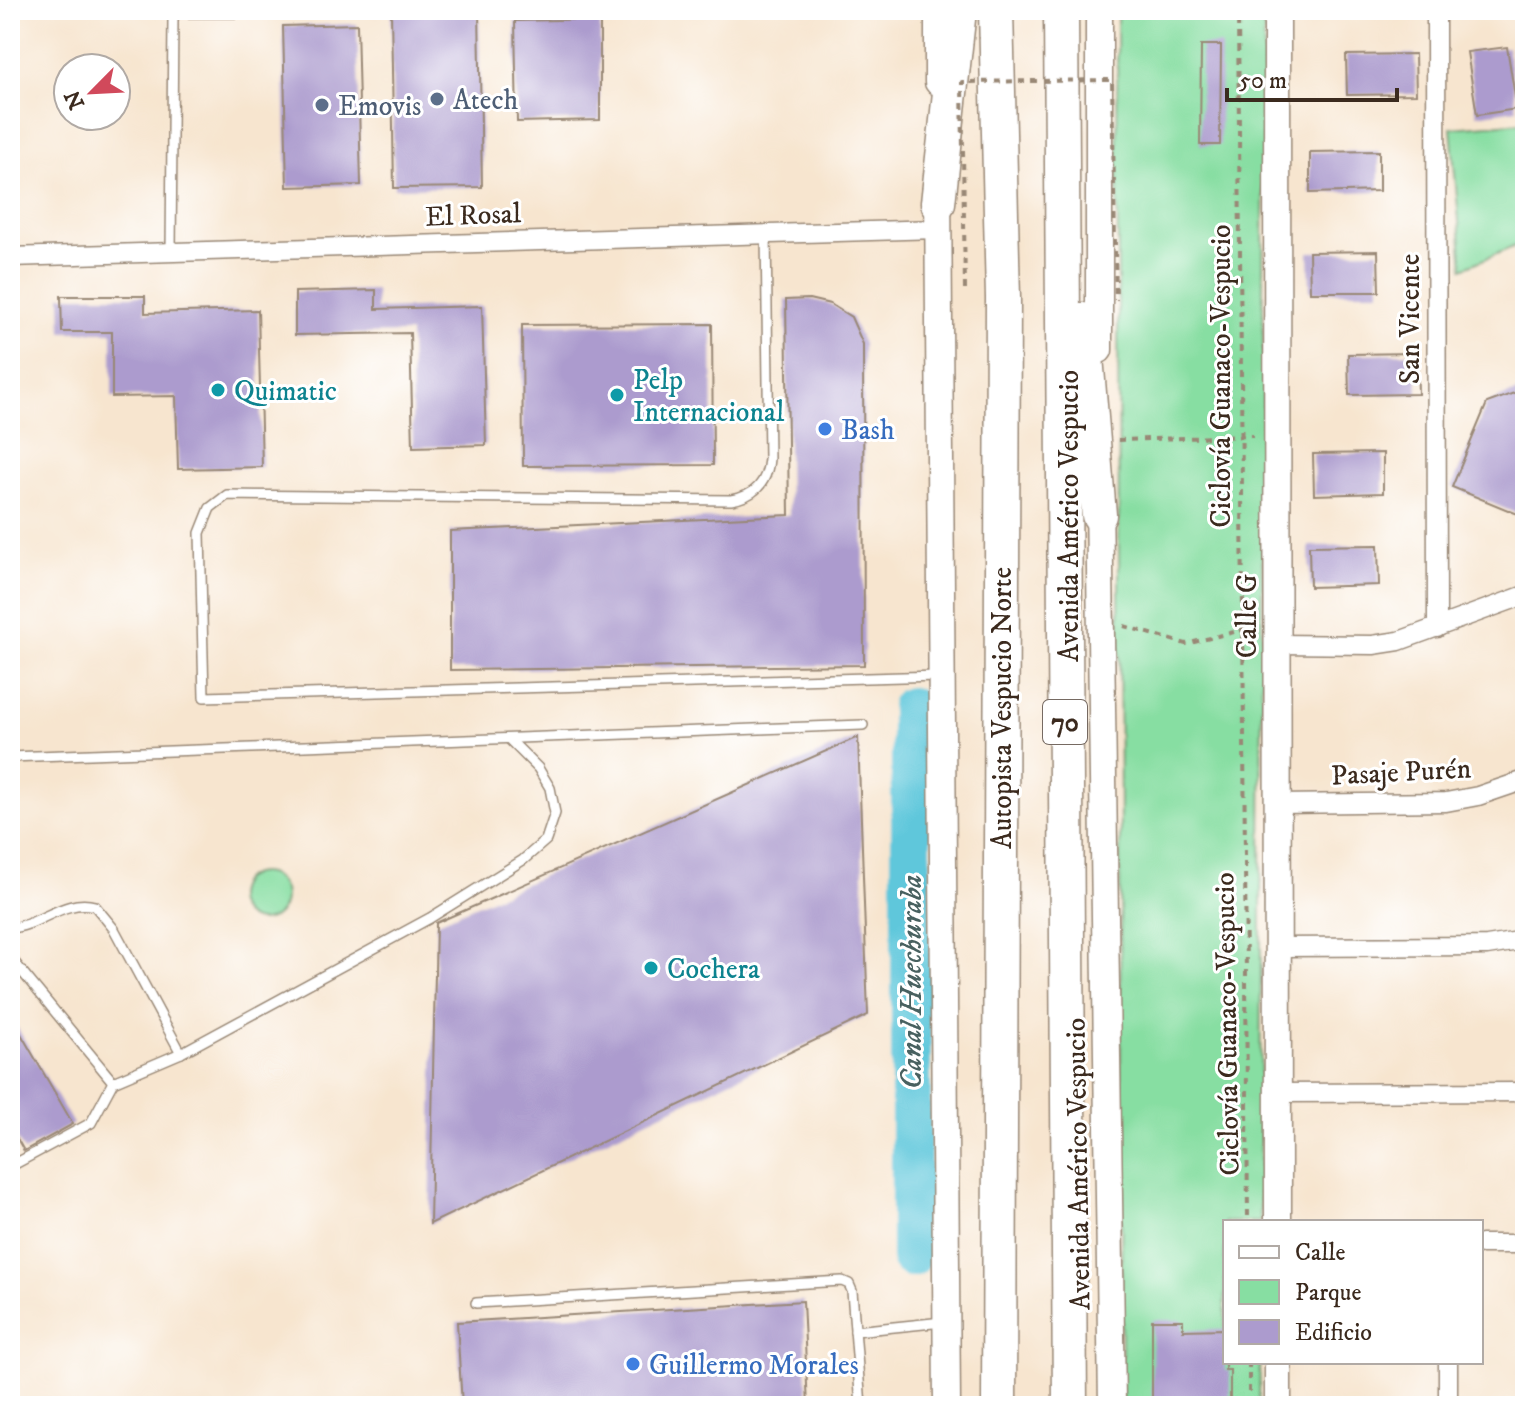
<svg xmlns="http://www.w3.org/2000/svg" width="1535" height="1416" font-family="'IM FELL DW Pica',serif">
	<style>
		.green { fill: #87dea2; stroke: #618460; stroke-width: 2 }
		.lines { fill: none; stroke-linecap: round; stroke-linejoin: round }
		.river { stroke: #5fc7db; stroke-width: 40 }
		.building { fill: #ac9bce }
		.lane-casing { stroke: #998876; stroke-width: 12 }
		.street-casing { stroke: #998876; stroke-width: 21 }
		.secondary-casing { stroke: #998876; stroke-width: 29 }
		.highway-casing { stroke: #998876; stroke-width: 37 }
		.path { stroke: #998876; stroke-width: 4; stroke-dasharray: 6 6; stroke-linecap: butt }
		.lane { stroke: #fff; stroke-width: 9 }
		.street { stroke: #fff; stroke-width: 18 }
		.secondary { stroke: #fff; stroke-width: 26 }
		.highway { stroke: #fff; stroke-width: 34 }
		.path-bridge { stroke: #998876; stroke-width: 4; stroke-dasharray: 6 6; stroke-linecap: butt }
		.service-dot { fill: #5c6f8a; stroke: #fff; stroke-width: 3 }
		.culture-dot { fill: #0f9aa8; stroke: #fff; stroke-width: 3 }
		.shop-dot { fill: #3f7fe0; stroke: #fff; stroke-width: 3 }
		.labels { text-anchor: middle; stroke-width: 6; stroke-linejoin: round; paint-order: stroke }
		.shield { fill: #fff; stroke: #766a62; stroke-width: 2 }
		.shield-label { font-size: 26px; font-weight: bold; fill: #3b2a1e }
		.service-label { font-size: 28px; fill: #4e5e75; stroke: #fff; text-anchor: start }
		.street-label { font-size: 28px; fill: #3b2a1e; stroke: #fff }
		.culture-label { font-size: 28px; fill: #0d838f; stroke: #fff; text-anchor: start }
		.shop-label { font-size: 28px; fill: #366cbe; stroke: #fff; text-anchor: start }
		.water-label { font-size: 30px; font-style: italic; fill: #486160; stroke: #fff }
	</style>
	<rect width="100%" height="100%" fill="#fff"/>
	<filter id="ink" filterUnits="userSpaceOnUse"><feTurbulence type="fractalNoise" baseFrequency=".0125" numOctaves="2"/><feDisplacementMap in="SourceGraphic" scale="16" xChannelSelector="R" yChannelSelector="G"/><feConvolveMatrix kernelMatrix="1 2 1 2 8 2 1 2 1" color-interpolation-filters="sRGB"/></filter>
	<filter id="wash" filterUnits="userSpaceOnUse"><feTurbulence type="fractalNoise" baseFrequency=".006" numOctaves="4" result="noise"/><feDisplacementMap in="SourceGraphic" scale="32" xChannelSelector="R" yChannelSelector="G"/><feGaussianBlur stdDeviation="1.8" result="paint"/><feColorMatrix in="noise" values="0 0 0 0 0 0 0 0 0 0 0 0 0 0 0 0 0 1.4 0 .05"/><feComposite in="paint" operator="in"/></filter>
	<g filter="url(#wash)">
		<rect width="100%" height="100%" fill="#f7e5cf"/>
		<g class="green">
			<polygon points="1117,10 1264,10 1260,1222 1225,1222 1225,1362 1260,1362 1259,1406 1122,1406"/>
			<polygon points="1525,122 1525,242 1463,268 1451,128"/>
			<circle cx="261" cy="897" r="24"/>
		</g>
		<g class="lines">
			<polyline class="river" points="911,707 911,1257"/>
		</g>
		<g id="blocks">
			<g class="building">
				<polygon points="391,10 479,10 482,187 394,188"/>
				<polygon points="600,19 600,120 517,122 515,21"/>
				<polygon points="357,24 361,185 287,187 283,26"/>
				<polygon points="1201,45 1221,45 1220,145 1200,145"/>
				<polygon points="1507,47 1517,109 1477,115 1467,52"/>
				<polygon points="1415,54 1416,94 1347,95 1346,55"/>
				<polygon points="1379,151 1379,191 1310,193 1310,152"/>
				<polygon points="1378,251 1379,292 1310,292 1309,252"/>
				<polygon points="376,290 376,309 482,306 486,445 413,447 410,333 295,335 295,292"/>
				<polygon points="61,296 145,296 145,313 258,310 262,467 178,469 176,396 112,397 112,332 62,332"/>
				<polygon points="809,299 830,304 851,317 863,344 864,665 450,670 450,531 789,515 786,300"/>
				<polygon points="712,324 713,465 523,466 522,325"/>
				<polygon points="1417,353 1418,394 1349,395 1348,354"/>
				<polygon points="1525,389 1525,517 1452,487 1487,403"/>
				<polygon points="1383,453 1383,493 1314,495 1313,454"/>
				<polygon points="1378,545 1379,585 1310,587 1309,546"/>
				<polygon points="858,737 868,1015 430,1224 436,923"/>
				<polygon points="10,1015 73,1124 24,1151 10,1126"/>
				<polygon points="803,1301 808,1406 462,1406 457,1322"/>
				<polygon points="1152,1320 1183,1320 1183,1330 1225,1329 1225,1370 1230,1370 1230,1406 1152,1406"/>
			</g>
		</g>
	</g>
	<g filter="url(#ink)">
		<use href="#blocks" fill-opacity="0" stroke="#998876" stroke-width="2"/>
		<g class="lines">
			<g class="lane-casing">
				<g id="lane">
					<path d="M766,232l3,227c-2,24 -14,37 -38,41l-504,-5 -17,13 -10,25 4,164 734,-21"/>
					<polyline points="171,252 173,18 177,13 263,13"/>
					<polyline points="10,757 863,725"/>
					<path d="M10,928c30,-2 54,-30 85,-22l19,23 67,124"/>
					<polyline points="10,957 113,1082"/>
					<polyline points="10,1159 13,1165 91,1123 113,1082 181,1053 430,918 523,860 546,840 555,813 550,788 538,768 510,740"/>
					<polyline points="476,1303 842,1281 849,1284 852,1291 861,1406"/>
					<polyline points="855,1331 943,1322"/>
				</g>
			</g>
			<g class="street-casing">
				<g id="street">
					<polyline points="1436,10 1437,628"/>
					<polyline points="10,257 938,229"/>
					<polyline points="1278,644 1373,645 1399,641 1525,595"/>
					<polyline points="1278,804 1446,802 1478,796 1525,780"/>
					<polyline points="1278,947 1487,946 1525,940"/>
					<polyline points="1278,1093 1525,1092"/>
					<polyline points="1481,1244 1525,1244"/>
					<polyline points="1448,1406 1448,1362"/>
				</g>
			</g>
			<g class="secondary-casing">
				<g id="secondary">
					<polyline points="938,10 938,82"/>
					<polyline points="1277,10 1278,1222"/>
					<polyline points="938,186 947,1406"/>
					<polyline points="1099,350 1099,10"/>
					<polyline points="1099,498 1112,1406"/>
					<polyline points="1278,1362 1278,1406"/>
				</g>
			</g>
			<g class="highway-casing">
				<g id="highway">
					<polyline points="996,10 1003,298 999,1406"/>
					<polyline points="1061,10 1070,1406"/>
					<polyline points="938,203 959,10"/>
					<polyline points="1083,320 1099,515"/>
				</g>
			</g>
			<g class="path">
				<polyline points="1238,10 1248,1222"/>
				<polyline points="1118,440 1253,436"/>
				<polyline points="1124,626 1186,644 1242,630 1255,630"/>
				<polyline points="1249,1362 1249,1406"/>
			</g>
			<use href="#lane" class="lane"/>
			<use href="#street" class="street"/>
			<use href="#secondary" class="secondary"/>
			<use href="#highway" class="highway"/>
			<polyline class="path-bridge" points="965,289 962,82 1112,80 1116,300"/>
		</g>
	</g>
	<g class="service-dot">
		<circle cx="437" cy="99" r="8"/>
		<circle cx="322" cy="105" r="8"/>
	</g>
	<g class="culture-dot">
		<circle cx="218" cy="390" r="8"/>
		<circle cx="617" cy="395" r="8"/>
		<circle cx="651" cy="968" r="8"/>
	</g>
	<g class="shop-dot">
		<circle cx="825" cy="429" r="8"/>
		<circle cx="633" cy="1364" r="8"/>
	</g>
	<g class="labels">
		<rect class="shield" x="1043" y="700" width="44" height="44" rx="6"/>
		<g class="shield-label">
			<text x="1065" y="731">70</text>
		</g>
		<g class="service-label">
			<text x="453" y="109">Atech</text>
			<text x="338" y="115">Emovis</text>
		</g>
		<g class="street-label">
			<text transform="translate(473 214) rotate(-2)" y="10">El Rosal</text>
			<text transform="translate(1409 319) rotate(-90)" y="10">San Vicente</text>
			<text transform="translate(1220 376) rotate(-90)" y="10">Ciclovía Guanaco-Vespucio</text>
			<text transform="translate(1068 516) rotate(-90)" y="10">Avenida Américo Vespucio</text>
			<text transform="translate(1246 616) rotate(-90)" y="10">Calle G</text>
			<text transform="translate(1001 708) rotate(-90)" y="10">Autopista Vespucio Norte</text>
			<text transform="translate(1401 771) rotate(-3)" y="10">Pasaje Purén</text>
			<text transform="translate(1226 1024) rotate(-91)" y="10">Ciclovía Guanaco-Vespucio</text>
			<text transform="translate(1077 1164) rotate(-91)" y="10">Avenida Américo Vespucio</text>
		</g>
		<g class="culture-label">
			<text x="633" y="389">Pelp<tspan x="633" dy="32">Internacional</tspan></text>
			<text x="234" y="400">Quimatic</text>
			<text x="667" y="978">Cochera</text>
		</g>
		<g class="shop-label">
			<text x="841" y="439">Bash</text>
			<text x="649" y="1374">Guillermo Morales</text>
		</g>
		<g class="water-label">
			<text transform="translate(911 982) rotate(-90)" y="10">Canal Huechuraba</text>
		</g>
	</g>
	<rect width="1535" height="1416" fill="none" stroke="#fff" stroke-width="40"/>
	<rect x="1223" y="1220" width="260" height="144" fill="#ffffff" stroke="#b1aaa5" stroke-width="2"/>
	<rect x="1239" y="1246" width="40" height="12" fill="#ffffff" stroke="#b1aaa5" stroke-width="2"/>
	<text x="1295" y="1260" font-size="24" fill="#3b2a1e">Calle</text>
	<rect x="1239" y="1280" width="40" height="24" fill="#87dea2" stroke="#b1aaa5" stroke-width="2"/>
	<text x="1295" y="1300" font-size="24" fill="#3b2a1e">Parque</text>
	<rect x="1239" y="1320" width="40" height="24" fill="#ac9bce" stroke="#b1aaa5" stroke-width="2"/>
	<text x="1295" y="1340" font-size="24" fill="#3b2a1e">Edificio</text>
	<g transform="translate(92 92) rotate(246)"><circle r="38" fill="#ffffff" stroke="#b1aaa5" stroke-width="2"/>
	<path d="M0-6L14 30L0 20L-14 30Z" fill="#d1495b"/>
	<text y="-12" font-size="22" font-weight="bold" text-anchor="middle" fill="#3b2a1e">N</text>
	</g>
	<path d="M1227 88v12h170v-12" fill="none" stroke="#3b2a1e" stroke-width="4"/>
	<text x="1239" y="88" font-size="24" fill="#3b2a1e" stroke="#ffffff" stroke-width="6" paint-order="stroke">50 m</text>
</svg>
